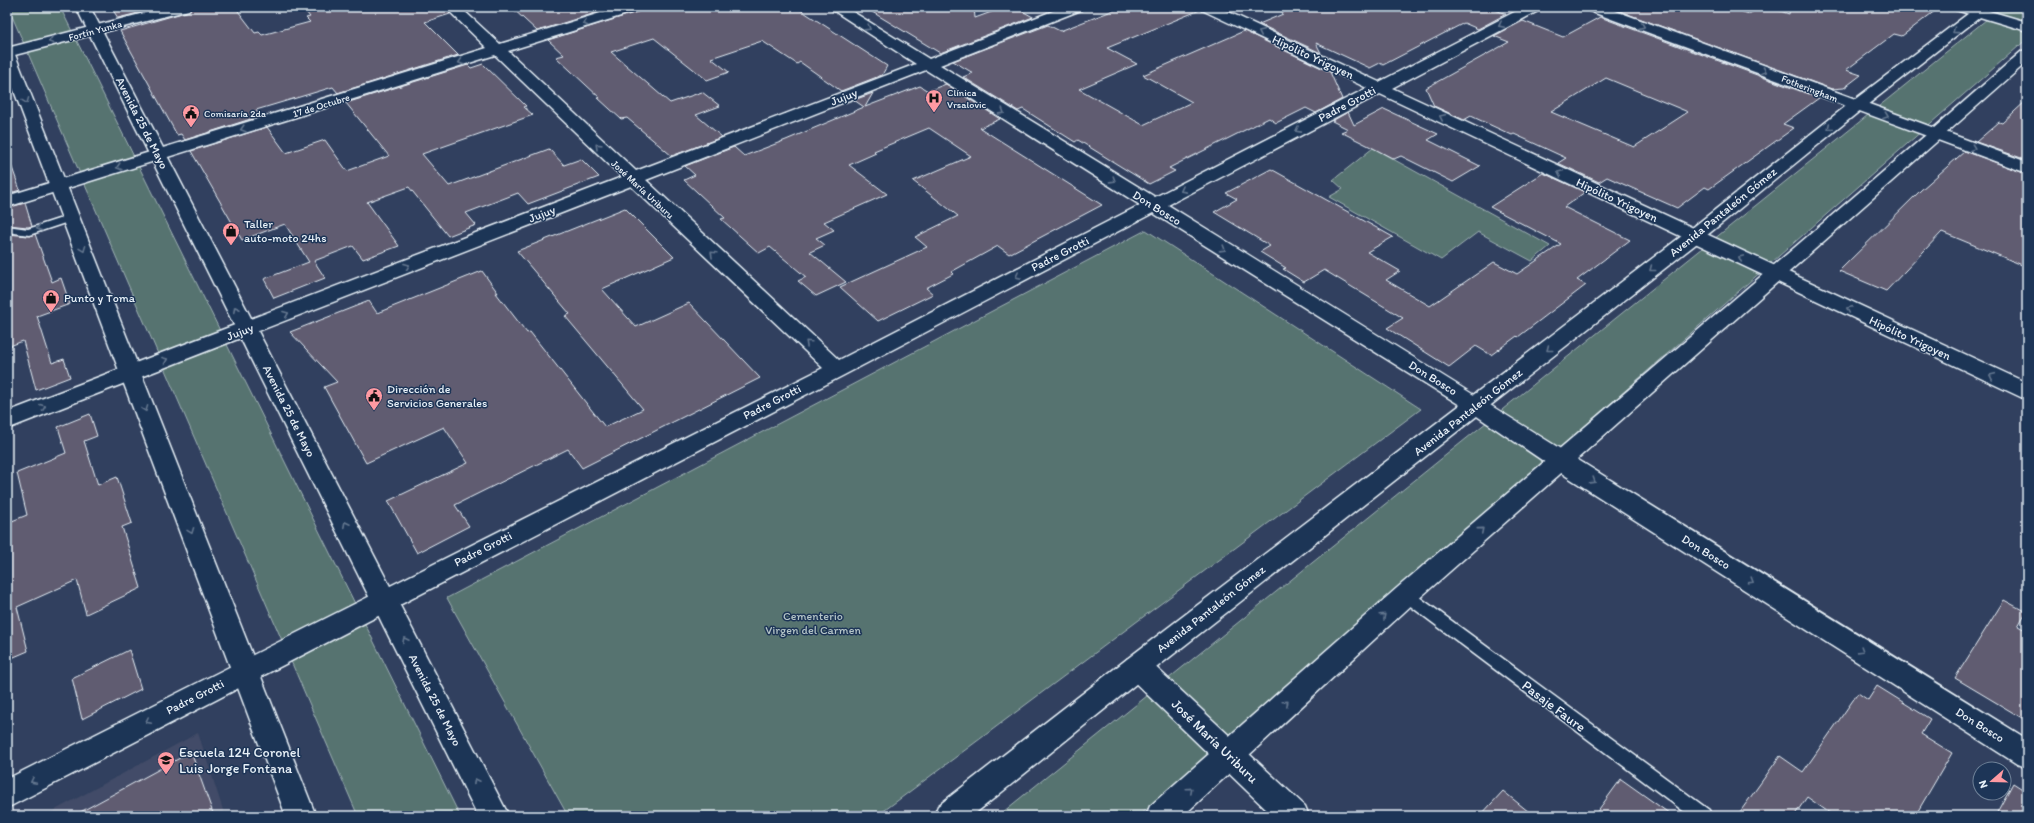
<svg xmlns="http://www.w3.org/2000/svg" width="2034" height="823" font-family="Itim,sans-serif">
	<style>
		.built { fill: #424b67 }
		.green { fill: #567370; stroke: #9fb2b4 }
		.building { fill: #605b71; stroke: #e8f1f8; fill-rule: evenodd }
		.lines { fill: none; stroke-linecap: round; stroke-linejoin: round }
		.lane-casing { stroke: #e8f1f8; stroke-width: 3 }
		.street-casing { stroke: #e8f1f8; stroke-width: 3 }
		.secondary-casing { stroke: #e8f1f8; stroke-width: 3 }
		.lane { fill: #1d3557; fill-rule: evenodd }
		.street { fill: #1d3557; fill-rule: evenodd }
		.secondary { fill: #1d3557; fill-rule: evenodd }
		.oneway { stroke: #64778f }
		.labels { text-anchor: middle; stroke-width: 3; stroke-linejoin: round; paint-order: stroke }
		.far-street-label { font-size: 10px; fill: #e8f1f8; stroke: #1d3557 }
		.far-poi-label { font-size: 10px; fill: #e8f1f8; stroke: #1d3557; text-anchor: start }
		.street-label { font-size: 12px; fill: #e8f1f8; stroke: #1d3557 }
		.poi-label { font-size: 12px; fill: #e8f1f8; stroke: #1d3557; text-anchor: start }
		.park-label { font-size: 12px; fill: #b5c5c8; stroke: #1d3557 }
		.near-street-label { font-size: 14px; fill: #e8f1f8; stroke: #1d3557 }
		.near-poi-label { font-size: 14px; fill: #e8f1f8; stroke: #1d3557; text-anchor: start }
	</style>
	<rect width="100%" height="100%" fill="#31405f"/>
	<filter id="ink" filterUnits="userSpaceOnUse"><feTurbulence type="fractalNoise" baseFrequency=".025" numOctaves="2"/><feDisplacementMap in="SourceGraphic" scale="8" xChannelSelector="R" yChannelSelector="G"/><feConvolveMatrix kernelMatrix="1 2 1 2 8 2 1 2 1" color-interpolation-filters="sRGB"/></filter>
	<g filter="url(#ink)">
		<polygon class="built" points="198,733 225,816 44,816"/>
		<g class="green">
			<polygon points="8,7 60,7 460,816 358,816"/>
			<polygon points="2002,7 2027,7 2027,39 1139,816 998,816"/>
			<polygon points="1373,148 1550,246 1532,261 1478,232 1441,260 1329,197 1343,189 1333,180"/>
			<polygon points="1146,230 1421,409 877,816 568,816 447,598"/>
		</g>
		<g class="building">
			<polygon points="111,7 162,7 118,18"/>
			<polygon points="192,7 235,7 255,33 259,32 262,35 310,22 306,18 310,17 302,7 444,7 450,14 425,22 458,55 338,93 333,87 256,110 260,116 185,140 181,134 177,135 120,31 189,11"/>
			<polygon points="511,7 615,7 537,31"/>
			<polygon points="643,7 796,7 887,66 882,75 841,91 800,62 797,64 762,41 711,58 729,72 707,80 654,38 611,52 670,103 702,92 720,106 696,115 722,137 672,156 627,118 621,119 598,98 600,98 556,57 564,55 548,40 640,11"/>
			<polygon points="864,7 974,7 975,18 1005,7 1015,7 1033,17 940,53"/>
			<polygon points="1122,7 1199,7 1200,10 1107,48 1137,64 1079,89 1143,125 1192,102 1143,75 1244,31 1330,72 1342,99 1316,113 1306,108 1276,123 1269,118 1169,168 1175,171 1149,184 1078,140 1075,142 1023,109 1018,111 963,77 973,73 953,61 1048,25 1060,31"/>
			<polygon points="1280,7 1498,7 1493,9 1506,14 1478,29 1464,23 1383,65 1380,63 1370,68 1316,43 1321,53 1259,24 1283,14"/>
			<polygon points="1618,7 1728,7 1749,14 1760,7 1769,7 1789,14 1790,7 1940,7 1902,36 1894,34 1846,70 1861,75 1844,88 1831,89 1614,9"/>
			<path d="M1600,17l219,81 -36,26 11,4 -85,61 -4,-2 -28,21 -70,-31 -8,5 -41,-19 8,-5 -52,-24 -2,1 -41,-19 -7,4 -30,-14 -8,-18 83,-46 -15,-6 29,-15 40,16zM1606,78l82,34 -54,35 -83,-35z"/>
			<polygon points="483,64 526,106 524,107 533,115 422,154 449,186 549,149 564,165 581,159 599,177 528,204 518,193 466,213 476,225 448,236 409,187 367,202 399,246 363,259 353,246 314,261 325,278 274,298 264,279 309,262 285,224 242,240 191,151 267,127 286,153 325,140 347,171 389,156 346,103 468,65 471,68"/>
			<polygon points="946,84 1000,119 980,128 1102,205 1009,254 998,246 951,272 953,274 926,288 933,294 878,321 840,287 927,247 915,237 958,216 913,181 971,156 929,128 874,151 876,153 849,165 887,194 824,222 834,230 816,238 825,245 810,252 846,282 816,296 798,281 806,277 770,247 759,253 721,219 725,218 684,180 695,175 685,166 734,147 744,156 786,140 864,107 854,100 873,93 865,107 920,86 928,91"/>
			<polygon points="2027,100 2027,160 1976,142 1999,122 2002,123"/>
			<polygon points="1384,109 1438,134 1428,140 1480,166 1453,182 1401,156 1394,159 1373,148 1341,132 1348,129 1332,121 1348,112 1354,125"/>
			<polygon points="1965,151 2027,174 2027,267 1942,232 1886,291 1839,271 1921,190"/>
			<polygon points="7,162 10,162 20,190 7,194"/>
			<polygon points="1271,169 1393,237 1367,252 1400,271 1386,280 1430,306 1494,262 1517,274 1561,244 1490,207 1543,173 1585,192 1564,207 1630,240 1577,280 1586,285 1518,337 1517,336 1491,355 1476,346 1449,367 1387,328 1403,318 1324,270 1304,282 1283,269 1286,268 1260,252 1270,246 1214,212 1237,199 1226,193"/>
			<polygon points="25,203 32,226 28,227 7,225 7,208"/>
			<polygon points="625,208 674,257 602,289 636,327 689,303 760,378 582,468 568,449 455,505 469,526 417,553 388,501 468,463 444,427 366,463 324,387 337,382 290,332 369,301 377,313 482,271 498,293 496,293 527,333 530,332 605,427 643,409 565,316 570,314 517,251"/>
			<polygon points="7,234 29,236 35,234 52,282 61,278 70,304 37,316 52,363 64,359 70,377 36,390 23,341 7,347"/>
			<polygon points="90,414 97,436 84,441 98,485 117,477 132,523 122,527 141,588 86,614 77,580 17,607 28,651 7,660 7,523 27,515 17,473 66,453 58,427"/>
			<polygon points="2004,600 2026,612 2018,626 2027,631 2027,721 1955,678"/>
			<polygon points="129,650 141,689 82,719 72,678"/>
			<polygon points="1877,686 1930,719 1921,734 1952,753 1915,816 1834,816 1807,797 1794,816 1737,816 1780,756 1803,772 1858,693 1868,700"/>
			<polygon points="191,752 214,816 73,816"/>
			<polygon points="1621,779 1673,816 1594,816"/>
			<polygon points="2013,783 2027,792 2027,816 1995,816"/>
			<polygon points="1503,791 1534,816 1480,816"/>
		</g>
		<g class="lines">
			<g class="lane-casing">
				<g id="lane">
					<polygon points="71,215 74,216 76,218 74,220 29,235 7,232 7,226 28,229"/>
					<polygon points="1406,589 1411,591 1709,810 1711,816 1690,816 1401,599 1399,595 1401,591"/>
				</g>
			</g>
			<g class="street-casing">
				<g id="street">
					<polygon points="168,7 191,7 189,10 7,57 7,48"/>
					<path d="M445,7h15l40,37 120,-37h22l-2,3 -132,41 128,120 280,-107 -88,-57h17l84,52 134,-52h20l-2,3 -141,55 215,132 212,-109 -165,-78 -2,-3h18l161,75 145,-75h18l-2,3 -148,78 635,295v17l-647,-306 -212,111c287,177 572,357 859,534v29l-10,-4 -465,-297 -84,-57 -315,-197 -309,162 -837,433v-29l816,-411 -192,-182 -624,243v-17l615,-235 -127,-122 -488,152v-11l480,-148zM926,70l214,135 -301,155 -193,-180z"/>
					<polygon points="1585,7 1605,7 2027,162 2027,173 1587,10"/>
					<polygon points="1954,7 1976,7 2027,22 2027,31 1956,10"/>
					<polygon points="1137,655 1147,659 1305,806 1309,816 1273,816 1127,675 1123,667 1127,659"/>
				</g>
			</g>
			<g class="secondary-casing">
				<g id="secondary">
					<polygon points="76,7 90,7 509,816 478,816"/>
					<polygon points="1977,7 1993,7 1862,109 1701,240 1147,675 972,816 934,816 938,806 1127,659 1687,232 1850,103"/>
					<polygon points="7,48 12,49 14,52 316,816 286,816 7,72"/>
					<polygon points="2027,50 2027,62 1415,602 1183,816 1146,816 1150,806 1397,588 1926,135 2022,51"/>
				</g>
			</g>
			<use href="#lane" class="lane"/>
			<use href="#street" class="street"/>
			<use href="#secondary" class="secondary"/>
		</g>
		<defs><path id="oneway-chevron" d="M-2-3.5L2.5 0L-2 3.5" fill="none" stroke-width="1.6" stroke-linecap="round" stroke-linejoin="round"/></defs>
		<g class="oneway">
			<use href="#oneway-chevron" transform="translate(585 23) rotate(163)"/>
			<use href="#oneway-chevron" transform="translate(1501 25) rotate(153)"/>
			<use href="#oneway-chevron" transform="translate(1642 26) rotate(21)"/>
			<use href="#oneway-chevron" transform="translate(868 28) rotate(32)"/>
			<use href="#oneway-chevron" transform="translate(1955 31) rotate(143)"/>
			<use href="#oneway-chevron" transform="translate(1261 32) rotate(-155)"/>
			<use href="#oneway-chevron" transform="translate(51 41) rotate(165)"/>
			<use href="#oneway-chevron" transform="translate(461 62) rotate(163)"/>
			<use href="#oneway-chevron" transform="translate(1764 71) rotate(21)"/>
			<use href="#oneway-chevron" transform="translate(26 101) rotate(69)"/>
			<use href="#oneway-chevron" transform="translate(1002 112) rotate(32)"/>
			<use href="#oneway-chevron" transform="translate(1886 116) rotate(20)"/>
			<use href="#oneway-chevron" transform="translate(1442 117) rotate(-155)"/>
			<use href="#oneway-chevron" transform="translate(1830 127) rotate(141)"/>
			<use href="#oneway-chevron" transform="translate(243 129) rotate(163)"/>
			<use href="#oneway-chevron" transform="translate(1298 130) rotate(152)"/>
			<use href="#oneway-chevron" transform="translate(598 146) rotate(-136)"/>
			<use href="#oneway-chevron" transform="translate(1973 148) rotate(20)"/>
			<use href="#oneway-chevron" transform="translate(119 167) rotate(163)"/>
			<use href="#oneway-chevron" transform="translate(1560 173) rotate(-155)"/>
			<use href="#oneway-chevron" transform="translate(1113 180) rotate(32)"/>
			<use href="#oneway-chevron" transform="translate(1183 190) rotate(152)"/>
			<use href="#oneway-chevron" transform="translate(39 228) rotate(162)"/>
			<use href="#oneway-chevron" transform="translate(83 249) rotate(69)"/>
			<use href="#oneway-chevron" transform="translate(1223 249) rotate(32)"/>
			<use href="#oneway-chevron" transform="translate(713 254) rotate(-137)"/>
			<use href="#oneway-chevron" transform="translate(1741 258) rotate(-155)"/>
			<use href="#oneway-chevron" transform="translate(407 266) rotate(-21)"/>
			<use href="#oneway-chevron" transform="translate(1652 269) rotate(142)"/>
			<use href="#oneway-chevron" transform="translate(1018 276) rotate(153)"/>
			<use href="#oneway-chevron" transform="translate(236 309) rotate(-117)"/>
			<use href="#oneway-chevron" transform="translate(1849 309) rotate(-155)"/>
			<use href="#oneway-chevron" transform="translate(286 314) rotate(-21)"/>
			<use href="#oneway-chevron" transform="translate(808 343) rotate(-137)"/>
			<use href="#oneway-chevron" transform="translate(1549 349) rotate(142)"/>
			<use href="#oneway-chevron" transform="translate(165 360) rotate(-21)"/>
			<use href="#oneway-chevron" transform="translate(1992 376) rotate(-155)"/>
			<use href="#oneway-chevron" transform="translate(43 407) rotate(-21)"/>
			<use href="#oneway-chevron" transform="translate(145 409) rotate(69)"/>
			<use href="#oneway-chevron" transform="translate(1593 481) rotate(32)"/>
			<use href="#oneway-chevron" transform="translate(346 524) rotate(-117)"/>
			<use href="#oneway-chevron" transform="translate(1481 530) rotate(-41)"/>
			<use href="#oneway-chevron" transform="translate(191 531) rotate(69)"/>
			<use href="#oneway-chevron" transform="translate(1751 581) rotate(32)"/>
			<use href="#oneway-chevron" transform="translate(1383 616) rotate(-42)"/>
			<use href="#oneway-chevron" transform="translate(405 640) rotate(-117)"/>
			<use href="#oneway-chevron" transform="translate(1861 650) rotate(32)"/>
			<use href="#oneway-chevron" transform="translate(1286 703) rotate(-42)"/>
			<use href="#oneway-chevron" transform="translate(148 721) rotate(153)"/>
			<use href="#oneway-chevron" transform="translate(33 781) rotate(153)"/>
			<use href="#oneway-chevron" transform="translate(476 781) rotate(-117)"/>
			<use href="#oneway-chevron" transform="translate(1190 790) rotate(-42)"/>
		</g>
	</g>
	<defs>
		<g id="hospital-pin" transform="scale(0.9)"><path d="M0 17L-7.5 6A9.5 9.5 0 1 1 7.5 6Z" fill="#ff9aa2" stroke="#1d3557"/><path d="M-5-5h3v3.5h4V-5h3V5h-3V1.5h-4V5h-3Z" fill="#111"/></g>
		<g id="civic-pin" transform="scale(0.9)"><path d="M0 17L-7.5 6A9.5 9.5 0 1 1 7.5 6Z" fill="#ff9aa2" stroke="#1d3557"/><path d="M-.6-6.5H3V-4.5H.6V-3L4-1V1h2V6H-6V1h2V-1L-.6-3ZM-1.2 2.5V6h2.4V2.5Z" fill="#111"/></g>
		<g id="shop-pin" transform="scale(0.9)"><path d="M0 17L-7.5 6A9.5 9.5 0 1 1 7.5 6Z" fill="#ff9aa2" stroke="#1d3557"/><path d="M-5-2.5h2.3a2.7 3.5 0 0 1 5.4 0H5L5.5 6h-11ZM-1.5-2.5h3a1.5 2.3 0 0 0-3 0Z" fill="#111"/></g>
		<g id="school-pin" transform="scale(0.9)"><path d="M0 17L-7.5 6A9.5 9.5 0 1 1 7.5 6Z" fill="#ff9aa2" stroke="#1d3557"/><path d="M0-5L7-2L0 1L-7-2ZM-4 1L0 2.5L4 1V4Q0 6-4 4Z" fill="#111"/></g>
	</defs>
	<g fill-rule="evenodd">
		<use href="#hospital-pin" x="934" y="98"/>
		<use href="#civic-pin" x="191" y="113"/>
		<use href="#shop-pin" x="231" y="231"/>
		<use href="#shop-pin" x="51" y="298"/>
		<use href="#civic-pin" x="374" y="396"/>
		<use href="#school-pin" x="166" y="760"/>
	</g>
	<g class="labels">
		<g class="far-street-label">
			<text transform="translate(95 30) rotate(-15)" y="4">Fortín Yunka</text>
			<text transform="translate(1810 88) rotate(21)" y="4">Fotheringham</text>
			<text transform="translate(321 105) rotate(-17)" y="4">17 de Octubre</text>
			<text transform="translate(643 189) rotate(43)" y="4">José María Uriburu</text>
		</g>
		<g class="far-poi-label">
			<text x="947" y="96">Clínica<tspan x="947" dy="12">Vrsalovic</tspan></text>
			<text x="204" y="117">Comisaría 2da</text>
		</g>
		<g class="street-label">
			<text transform="translate(1313 57) rotate(25)" y="4">Hipólito Yrigoyen</text>
			<text transform="translate(844 97) rotate(-21)" y="4">Jujuy</text>
			<text transform="translate(1347 104) rotate(-28)" y="4">Padre Grotti</text>
			<text transform="translate(142 123) rotate(63)" y="4">Avenida 25 de Mayo</text>
			<text transform="translate(1617 200) rotate(25)" y="4">Hipólito Yrigoyen</text>
			<text transform="translate(1157 208) rotate(32)" y="4">Don Bosco</text>
			<text transform="translate(1723 212) rotate(-39)" y="4">Avenida Pantaleón Gómez</text>
			<text transform="translate(542 214) rotate(-21)" y="4">Jujuy</text>
			<text transform="translate(1060 254) rotate(-27)" y="4">Padre Grotti</text>
			<text transform="translate(240 332) rotate(-21)" y="4">Jujuy</text>
			<text transform="translate(1910 338) rotate(25)" y="4">Hipólito Yrigoyen</text>
			<text transform="translate(1433 378) rotate(32)" y="4">Don Bosco</text>
			<text transform="translate(772 402) rotate(-27)" y="4">Padre Grotti</text>
			<text transform="translate(289 411) rotate(63)" y="4">Avenida 25 de Mayo</text>
			<text transform="translate(1468 412) rotate(-38)" y="4">Avenida Pantaleón Gómez</text>
			<text transform="translate(483 549) rotate(-27)" y="4">Padre Grotti</text>
			<text transform="translate(1706 552) rotate(32)" y="4">Don Bosco</text>
			<text transform="translate(1211 609) rotate(-38)" y="4">Avenida Pantaleón Gómez</text>
			<text transform="translate(195 697) rotate(-27)" y="4">Padre Grotti</text>
			<text transform="translate(435 700) rotate(63)" y="4">Avenida 25 de Mayo</text>
			<text transform="translate(1980 725) rotate(32)" y="4">Don Bosco</text>
		</g>
		<g class="poi-label">
			<text x="244" y="228">Taller<tspan x="244" dy="14">auto-moto 24hs</tspan></text>
			<text x="64" y="302">Punto y Toma</text>
			<text x="387" y="393">Dirección de<tspan x="387" dy="14">Servicios Generales</tspan></text>
		</g>
		<g class="park-label">
			<text x="813" y="620">Cementerio<tspan x="813" dy="14">Virgen del Carmen</tspan></text>
		</g>
		<g class="near-street-label">
			<text transform="translate(1554 706) rotate(37)" y="5">Pasaje Faure</text>
			<text transform="translate(1215 741) rotate(44)" y="5">José María Uriburu</text>
		</g>
		<g class="near-poi-label">
			<text x="179" y="757">Escuela 124 Coronel<tspan x="179" dy="16">Luis Jorge Fontana</tspan></text>
		</g>
	</g>
	<rect width="2034" height="823" fill="none" stroke="#1d3557" stroke-width="24"/>
	<rect x="12" y="12" width="2010" height="799" fill="none" stroke="#e8f1f8" stroke-width="1.5" filter="url(#ink)"/>
	<g transform="translate(1992 781) rotate(250)"><circle r="19" fill="#1d3557" stroke="#6e8097"/>
	<path d="M0-3L7 15L0 10L-7 15Z" fill="#ff9aa2"/>
	<text y="-6" font-size="11" font-weight="bold" text-anchor="middle" fill="#e8f1f8">N</text>
	</g>
</svg>
